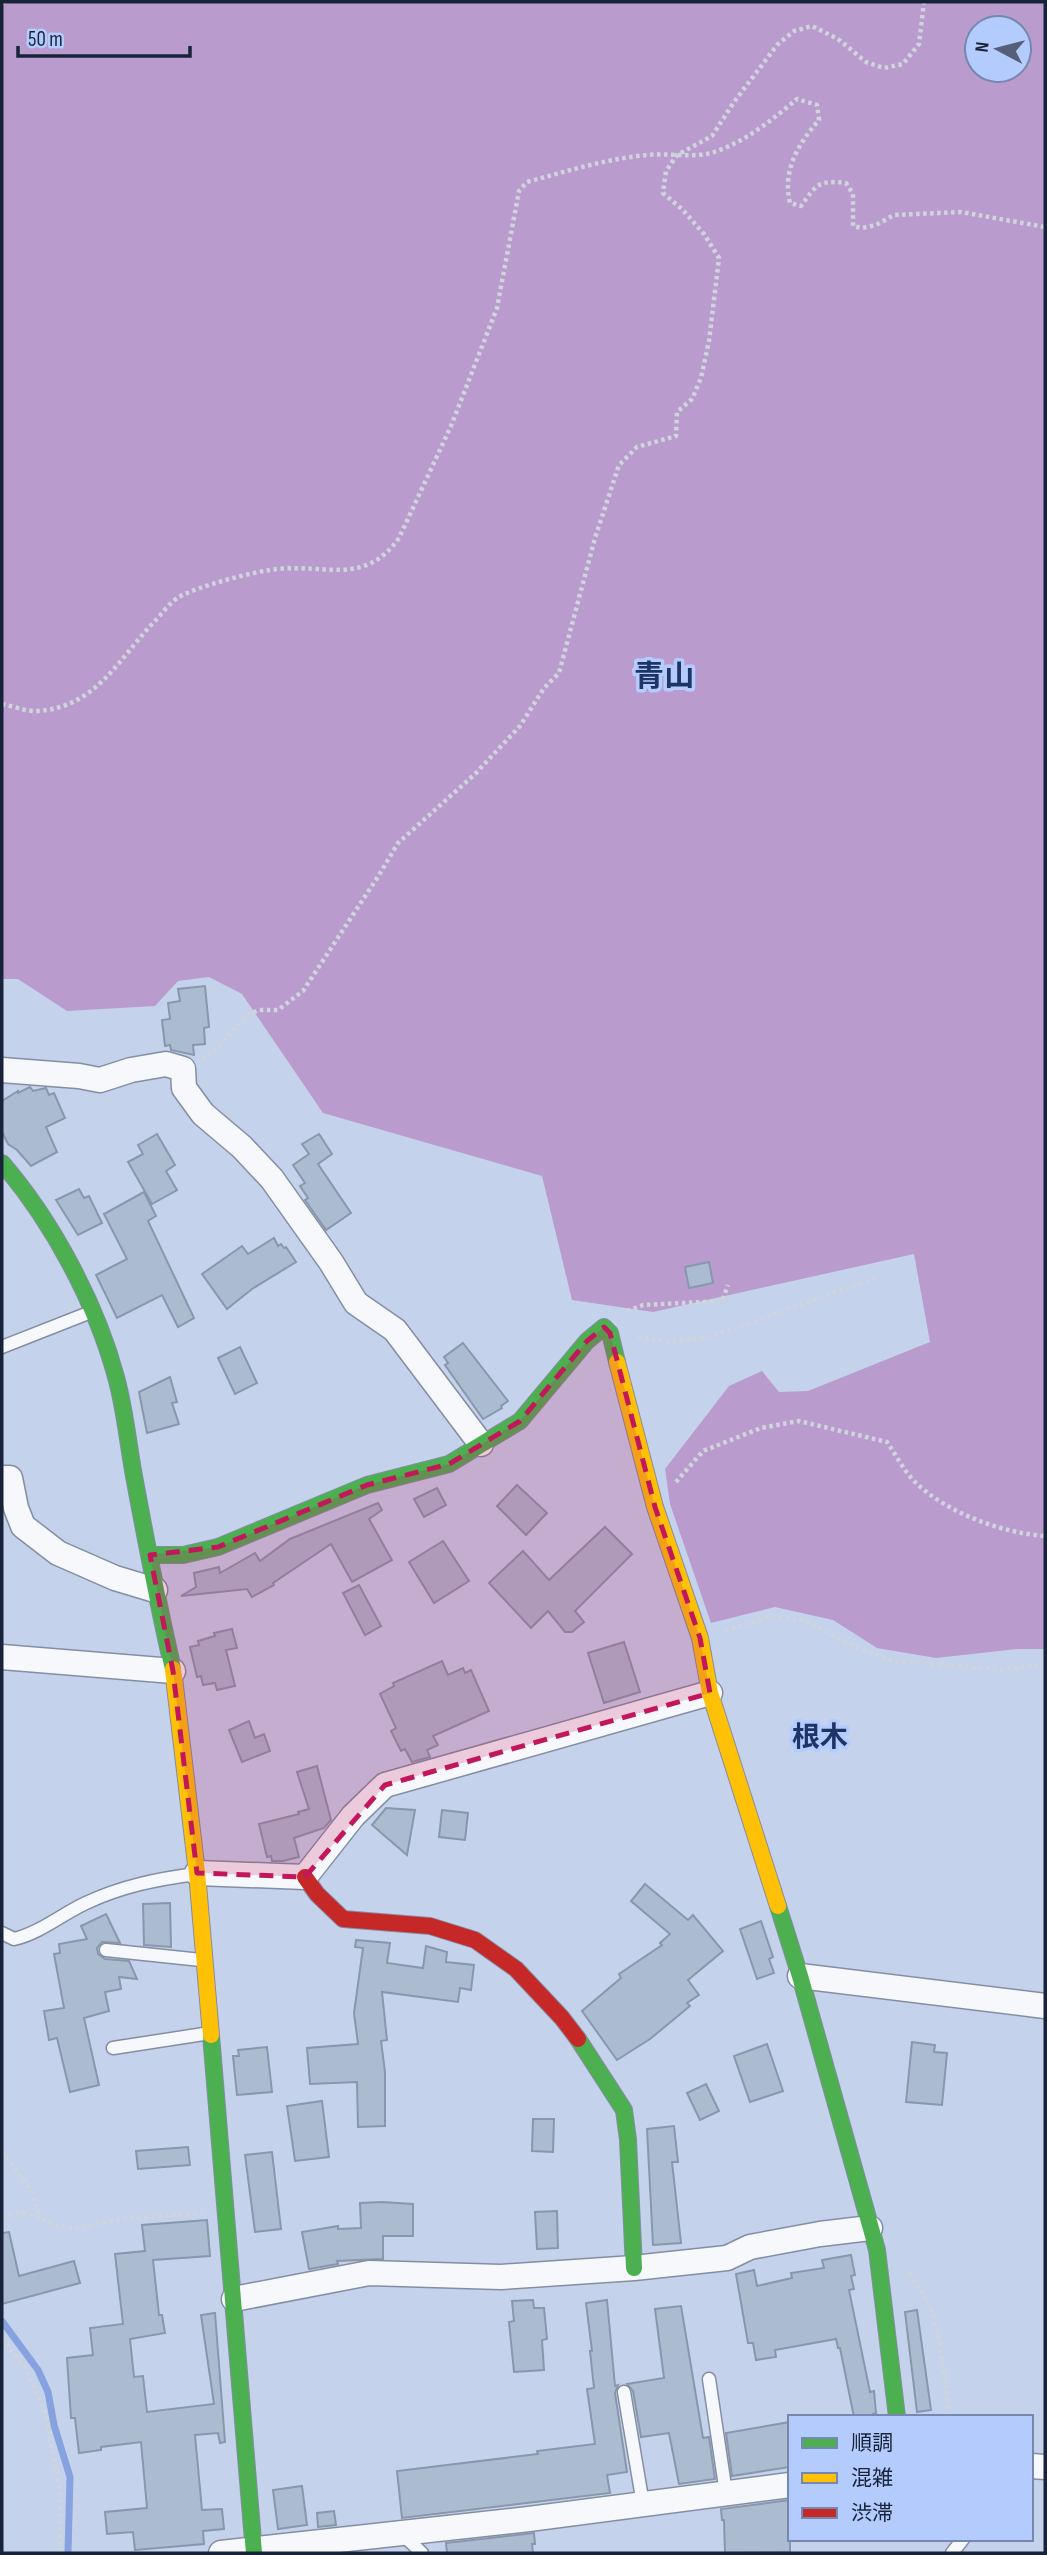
<svg xmlns="http://www.w3.org/2000/svg" width="1047" height="2555" font-family="'Sofia Sans Condensed','Noto Sans JP',sans-serif">
	<style>
		.forest { fill: #b99ccd; fill-rule: evenodd }
		.lines { fill: none; stroke-linecap: round; stroke-linejoin: round }
		.stream { stroke: #86a2df; stroke-width: 7 }
		.building { fill: #abbcd1; stroke: #8798ad; stroke-width: 2 }
		.lane-casing { stroke: #848ea3; stroke-width: 15 }
		.street-casing { stroke: #848ea3; stroke-width: 27 }
		.fast-casing { stroke: #848ea3; stroke-width: 18 }
		.slow-casing { stroke: #848ea3; stroke-width: 18 }
		.jam-casing { stroke: #848ea3; stroke-width: 18 }
		.path { stroke: #cfd4dd; stroke-width: 4.5; stroke-dasharray: 3.5 3.5; stroke-linecap: butt }
		.lane { stroke: #f6f8fc; stroke-width: 12 }
		.street { stroke: #f6f8fc; stroke-width: 24 }
		.fast { stroke: #4caf50; stroke-width: 16 }
		.slow { stroke: #ffc107; stroke-width: 16 }
		.jam { stroke: #c62828; stroke-width: 16 }
		.marked { fill: #c2185b; fill-opacity: 0.2; stroke: #c2185b; stroke-width: 5; stroke-dasharray: 14 9; stroke-linejoin: round }
		.labels { text-anchor: middle; stroke-width: 7; stroke-linejoin: round; paint-order: stroke }
		.neighbourhood-label { font-size: 28px; font-weight: bold; fill: #1e3466; stroke: #b4ccfd }
		.quarter-label { font-size: 30px; font-weight: bold; fill: #1e3466; stroke: #b4ccfd }
	</style>
	<rect width="100%" height="100%" fill="#c5d2ec"/>
	<path class="forest" d="M8,2h1037v1647h-28l-81,9 -59,-10 -44,-28 -58,-13 -64,16 -41,-119 -5,-35 64,-83 33,-15 17,21 29,-1 122,-49 -16,-88 -261,58 -81,-12 -30,-124 -219,-63 -81,-119 -33,-17 -31,4 -23,25 -88,5 -49,-32h-16v-973zM977,28h42v42h-42z"/>
	<g class="lines">
		<polyline class="stream" points="2,2321 38,2370 48,2392 54,2425 70,2477 68,2553"/>
	</g>
	<g class="building">
		<polygon points="205,986 209,1027 204,1028 205,1044 193,1045 194,1055 171,1050 170,1045 165,1046 162,1020 170,1019 168,1003 180,1001 178,989"/>
		<polygon points="30,1087 33,1091 46,1088 49,1095 54,1093 65,1118 46,1127 57,1152 31,1166 17,1150 8,1144 2,1132 2,1101 18,1091 18,1093"/>
		<polygon points="157,1134 175,1165 166,1171 177,1190 152,1204 128,1162 143,1154 138,1145"/>
		<polygon points="319,1134 332,1154 318,1164 351,1213 326,1230 305,1200 308,1198 300,1186 305,1183 293,1165 309,1154 302,1144"/>
		<polygon points="79,1189 84,1198 89,1196 102,1223 78,1235 56,1200"/>
		<polygon points="144,1192 156,1216 148,1221 194,1318 178,1327 162,1295 117,1318 96,1275 127,1259 104,1214"/>
		<polygon points="274,1238 278,1246 281,1244 284,1248 286,1247 296,1262 252,1289 227,1309 202,1274 242,1246 248,1254"/>
		<polygon points="709,1262 713,1283 689,1288 685,1267"/>
		<polygon points="463,1343 508,1401 501,1406 502,1408 483,1419 445,1365 448,1363 444,1357"/>
		<polygon points="240,1347 257,1383 235,1394 218,1358"/>
		<polygon points="170,1377 177,1402 172,1403 179,1424 147,1433 139,1392"/>
		<polygon points="517,1485 547,1513 526,1535 497,1506"/>
		<polygon points="437,1488 446,1505 424,1517 414,1499"/>
		<polygon points="378,1503 382,1510 369,1519 392,1560 352,1582 331,1544 273,1583 274,1585 252,1597 247,1589 181,1596 196,1587 194,1573 219,1567 220,1573 255,1553 260,1561 290,1539"/>
		<polygon points="605,1527 632,1554 575,1611 584,1622 572,1632 565,1632 548,1611 531,1628 489,1583 523,1551 549,1580"/>
		<polygon points="443,1541 469,1581 434,1603 409,1562"/>
		<polygon points="359,1585 381,1626 365,1635 343,1593"/>
		<polygon points="232,1629 237,1648 226,1650 235,1686 217,1690 215,1683 203,1685 201,1676 197,1677 190,1647 199,1645 198,1641 215,1636 214,1633"/>
		<polygon points="624,1642 640,1692 604,1703 588,1653"/>
		<polygon points="442,1661 448,1675 463,1668 465,1673 471,1670 489,1711 433,1736 438,1745 427,1750 430,1757 412,1762 405,1749 401,1751 391,1731 396,1728 380,1694 394,1686 393,1683"/>
		<polygon points="249,1721 255,1738 264,1734 270,1751 242,1762 229,1730"/>
		<polygon points="317,1766 331,1820 324,1828 294,1838 299,1857 283,1861 272,1861 271,1856 267,1857 259,1824 299,1814 298,1812 309,1809 297,1772"/>
		<polygon points="386,1808 415,1810 407,1855 372,1825"/>
		<polygon points="442,1810 468,1813 465,1840 439,1837"/>
		<polygon points="645,1884 688,1920 693,1915 723,1951 688,1980 699,1995 687,2003 690,2006 650,2039 617,2060 582,2011 621,1978 619,1974 662,1945 660,1943 670,1934 631,1901"/>
		<polygon points="170,1903 171,1947 144,1945 143,1904"/>
		<polygon points="106,1914 120,1943 102,1942 97,1948 98,1954 105,1959 129,1961 137,1979 119,1977 121,1989 105,1992 109,2011 84,2018 99,2085 70,2092 57,2038 49,2040 44,2011 64,2008 54,1954 60,1953 59,1944 87,1939 81,1926"/>
		<polygon points="761,1921 773,1957 769,1959 774,1973 757,1979 740,1929"/>
		<polygon points="356,1940 390,1943 387,1963 423,1968 426,1946 447,1952 446,1962 474,1965 471,1990 460,1988 458,2002 382,1992 387,2040 381,2041 385,2072 385,2126 358,2127 357,2082 310,2084 307,2048 358,2044 354,2013 363,1948 355,1947"/>
		<polygon points="912,2042 935,2045 934,2052 947,2053 942,2105 906,2102"/>
		<polygon points="767,2044 783,2091 750,2102 734,2056"/>
		<polygon points="267,2047 272,2092 237,2095 233,2056 239,2056 238,2050"/>
		<polygon points="706,2084 719,2111 700,2120 687,2093"/>
		<polygon points="322,2101 329,2157 295,2161 287,2106"/>
		<polygon points="533,2119 554,2119 553,2152 532,2151"/>
		<polygon points="674,2126 678,2162 672,2162 681,2243 653,2245 647,2129"/>
		<polygon points="188,2147 190,2165 138,2169 136,2151"/>
		<polygon points="272,2152 281,2229 255,2232 245,2155"/>
		<polygon points="382,2202 413,2204 413,2236 383,2236 383,2259 337,2261 338,2264 309,2269 302,2232 338,2226 338,2229 361,2228 360,2203"/>
		<polygon points="557,2211 558,2248 537,2249 535,2212"/>
		<polygon points="207,2220 210,2256 153,2260 159,2315 162,2315 165,2333 130,2339 134,2377 143,2376 147,2412 214,2404 201,2315 215,2313 225,2442 220,2443 218,2433 195,2435 202,2510 222,2509 224,2529 203,2531 204,2544 135,2550 133,2532 107,2534 105,2512 147,2508 141,2442 101,2447 101,2450 79,2453 75,2418 71,2418 67,2358 93,2355 90,2328 123,2324 115,2254 145,2251 142,2225"/>
		<polygon points="9,2232 19,2276 74,2261 80,2283 2,2304 2,2233"/>
		<polygon points="851,2255 855,2275 851,2276 854,2289 849,2290 870,2392 874,2391 876,2413 873,2414 874,2417 854,2417 840,2348 838,2348 836,2339 775,2350 776,2357 756,2360 753,2343 748,2343 736,2274 754,2270 757,2286 792,2278 791,2273 824,2268 822,2260"/>
		<polygon points="533,2300 534,2308 544,2308 547,2339 542,2340 544,2370 514,2372 509,2322 514,2321 512,2301"/>
		<polygon points="607,2300 615,2386 618,2385 615,2393 627,2472 607,2475 610,2493 402,2518 397,2471 538,2454 537,2451 595,2444 587,2389 594,2388 590,2351 592,2351 586,2303"/>
		<polygon points="681,2306 703,2438 709,2437 715,2479 679,2484 669,2433 641,2437 633,2391 627,2384 664,2378 655,2309"/>
		<polygon points="917,2310 931,2410 917,2412 905,2312"/>
		<polygon points="790,2422 790,2467 732,2476 726,2433"/>
		<polygon points="302,2486 307,2525 278,2529 273,2490"/>
		<polygon points="790,2500 790,2552 725,2553 724,2520 722,2520 721,2509"/>
		<polygon points="334,2511 336,2525 318,2527 317,2513"/>
		<polygon points="534,2533 535,2544 532,2544 533,2553 447,2553 446,2543"/>
	</g>
	<g class="lines">
		<g class="lane-casing">
			<g id="lane">
				<polyline points="2,1347 91,1312"/>
				<path d="M2,1933l12,6c26,-6 48,-25 72,-36 36,-17 72,-24 110,-29"/>
				<polyline points="106,1950 201,1960"/>
				<polyline points="113,2048 210,2033"/>
				<polyline points="709,2379 726,2493"/>
				<polyline points="624,2392 643,2504"/>
				<polyline points="400,2532 422,2553"/>
				<polyline points="952,2553 963,2539"/>
			</g>
		</g>
		<g class="street-casing">
			<g id="street">
				<polyline points="2,1070 79,1076 100,1080 131,1070 166,1064 183,1069 184,1088 203,1114 242,1147 272,1179 331,1262 356,1303 395,1330 481,1444"/>
				<polyline points="2,1478 10,1478 16,1508 23,1526 58,1553 115,1578 155,1590"/>
				<polyline points="2,1657 173,1671"/>
				<polyline points="197,1873 305,1877 353,1816 385,1785 710,1693"/>
				<polyline points="800,1976 1045,2006"/>
				<polyline points="234,2299 369,2273 501,2277 634,2268 727,2258 750,2247 820,2234 870,2228"/>
				<polyline points="1031,2466 1045,2467"/>
				<polyline points="221,2553 529,2519 790,2485"/>
			</g>
		</g>
		<g class="fast-casing">
			<g id="fast">
				<path d="M2,1163c50,58 94,140 114,214 9,32 12,67 18,99 12,65 24,129 39,193"/>
				<polyline points="150,1555 183,1555 218,1547 367,1485 449,1464 520,1421 587,1341 604,1327 610,1333 617,1362"/>
				<polyline points="778,1906 800,1976 877,2250 897,2417"/>
				<polyline points="211,2035 254,2553"/>
				<polyline points="578,2039 624,2110 628,2140 634,2268"/>
			</g>
		</g>
		<g class="slow-casing">
			<g id="slow">
				<polyline points="617,1362 655,1507 700,1638 710,1693 778,1906"/>
				<polyline points="173,1669 197,1873 211,2035"/>
			</g>
		</g>
		<g class="jam-casing">
			<polyline id="jam" points="305,1877 317,1894 343,1919 430,1926 475,1940 516,1969 562,2018 578,2039"/>
		</g>
		<g class="path">
			<path d="M2,704c11,2 25,8 36,7 58,-4 80,-51 115,-88 8,-8 17,-21 26,-26 19,-11 77,-26 98,-28 49,-5 88,17 122,-31l52,-112 46,-118 22,-117 8,-9c40,-11 79,-23 120,-27 19,-2 40,2 59,-1 33,-7 66,-34 91,-55l20,6 2,15c-21,24 -37,51 -29,83l11,3c16,-22 17,-26 45,-23l7,11v32l9,2 14,-3 18,-10 67,-3 84,15"/>
			<polyline points="202,1059 219,1046 247,1015 259,1010 278,1010 303,991 379,875 398,843 475,774 520,726 544,688 559,673 595,538 619,465 637,447 676,436 677,412 692,399 701,378 709,341 719,258 704,234 682,209 663,193 666,171 677,155 712,136 734,102 777,45 794,31 812,26 838,39 866,62 884,68 903,64 919,44 924,2"/>
			<polyline points="627,1311 643,1305 722,1301 728,1285"/>
			<polyline points="638,1337 671,1342 713,1336 878,1277"/>
			<path d="M676,1482l27,-31 58,-23 38,-7 88,21c9,13 17,29 28,40 32,31 87,51 130,54"/>
			<polyline points="725,1631 768,1617 804,1620 857,1648 894,1661 1004,1670 1045,1663"/>
			<polyline points="2,2151 31,2190 40,2217"/>
			<polyline points="2,2216 20,2212 41,2218 56,2226 75,2229 120,2219 202,2213"/>
			<polyline points="909,2273 931,2307 939,2340 950,2417"/>
			<polyline points="2,2338 27,2370 46,2414 61,2497 60,2553"/>
		</g>
		<use href="#lane" class="lane"/>
		<use href="#street" class="street"/>
		<use href="#fast" class="fast"/>
		<use href="#slow" class="slow"/>
		<use href="#jam" class="jam"/>
	</g>
	<path class="marked" d="M604,1327l6,6 45,174 45,131 10,55 -325,92 -80,92 -108,-4 -24,-202 -23,-116 68,-8 149,-62 82,-21 71,-43 67,-80z"/>
	<g class="labels">
		<g class="neighbourhood-label">
			<text x="820" y="1746">根木</text>
		</g>
		<g class="quarter-label">
			<text x="664" y="686">青山</text>
		</g>
	</g>
	<rect width="1047" height="2555" fill="none" stroke="#18233a" stroke-width="7"/>
	<rect x="788" y="2415" width="245" height="126" fill="#b4ccfd" stroke="#7688af" stroke-width="2"/>
	<rect x="802" y="2438" width="35" height="10" fill="#4caf50" stroke="#7688af" stroke-width="2"/>
	<text x="851" y="2450" font-size="21" fill="#18233a">順調</text>
	<rect x="802" y="2473" width="35" height="10" fill="#ffc107" stroke="#7688af" stroke-width="2"/>
	<text x="851" y="2485" font-size="21" fill="#18233a">混雑</text>
	<rect x="802" y="2508" width="35" height="10" fill="#c62828" stroke="#7688af" stroke-width="2"/>
	<text x="851" y="2520" font-size="21" fill="#18233a">渋滞</text>
	<g transform="translate(998 49) rotate(277)"><circle r="33" fill="#b4ccfd" stroke="#7688af" stroke-width="2"/>
	<path d="M0-5L12 26L0 18L-12 26Z" fill="#556078"/>
	<text y="-10" font-size="19" font-weight="bold" text-anchor="middle" fill="#18233a">N</text>
	</g>
	<path d="M18 46v10h172v-10" fill="none" stroke="#18233a" stroke-width="3.5"/>
	<text x="28" y="46" font-size="21" fill="#18233a" stroke="#b4ccfd" stroke-width="5" paint-order="stroke">50 m</text>
</svg>
